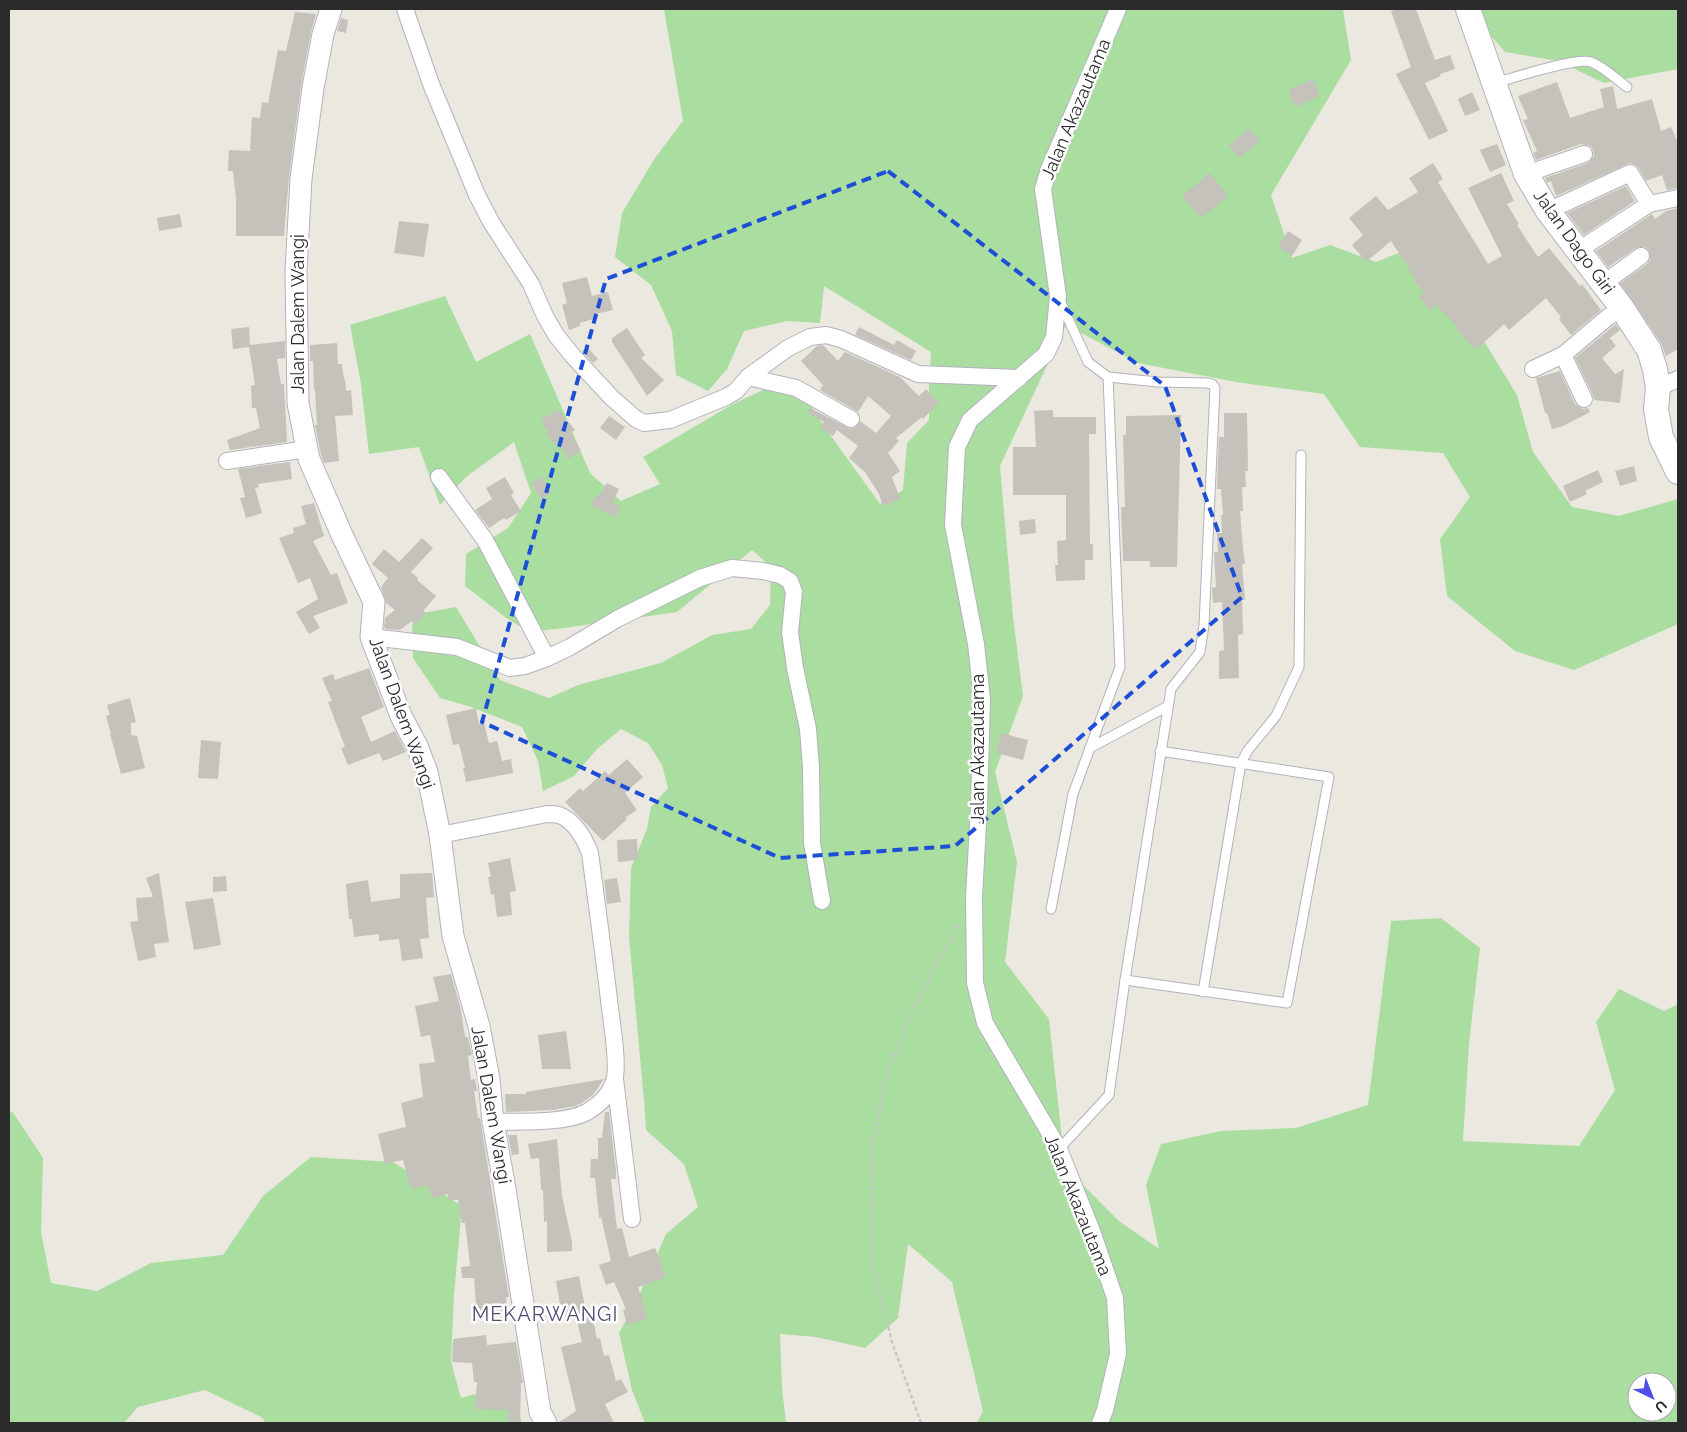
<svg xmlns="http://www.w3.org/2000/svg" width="1687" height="1432" font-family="Raleway,sans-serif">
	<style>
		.green { fill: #aadda0; fill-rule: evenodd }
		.building { fill: #c4c2ba }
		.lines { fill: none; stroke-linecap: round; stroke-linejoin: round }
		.service-casing { stroke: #b2b2bd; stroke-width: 11 }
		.minor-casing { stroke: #b2b2bd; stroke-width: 18 }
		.tertiary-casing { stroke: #b2b2bd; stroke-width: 23 }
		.secondary-casing { stroke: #b2b2bd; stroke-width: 26 }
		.path { stroke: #c8c8c8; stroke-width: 2.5; stroke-dasharray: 4 2.5; stroke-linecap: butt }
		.service { stroke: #fff; stroke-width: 9 }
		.minor { stroke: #fff; stroke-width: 16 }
		.tertiary { stroke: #fff; stroke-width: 21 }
		.secondary { stroke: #fff; stroke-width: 24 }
		.marked { fill: none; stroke: #1d4ed8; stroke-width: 4; stroke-dasharray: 10 6; stroke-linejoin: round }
		.labels { text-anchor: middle; stroke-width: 5; stroke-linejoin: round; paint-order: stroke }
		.street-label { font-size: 18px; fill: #2b2b2b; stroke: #fff }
		.quarter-label { font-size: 20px; letter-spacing: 1px; fill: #504f78; stroke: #fff }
	</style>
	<rect width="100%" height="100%" fill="#ebe8df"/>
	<g class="green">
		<path d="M664,9h679l8,51 -80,135 21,63 38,-13 46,17 22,-9 43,37 30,30 46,75 16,57 39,55 47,9 59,-17v125l-104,46 -59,-19 -68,-55 -7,-57 30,-42 -27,-44 -83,-6 -36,-53 -88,-12 -98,-19 -72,-38 -66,141 13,151 10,79 -28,76 22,90 -12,100 44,57 16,148 54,54 40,28 -13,-64 15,-41 60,-13 75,-3 72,-23 23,-184 50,-3 39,30 -11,96 -6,97 116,5 36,-56 -19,-68 23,-33 45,22 14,-7v419h-701l6,-12 -31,-129 -44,-38 -10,74 -33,30 -49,-11 -36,-3 2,54 4,35h-141l-13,-33 -13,-57 19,-35 28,-64 32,-27 -14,-43 -38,-34 -2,-29 -15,-164 2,-69 16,-39 4,-22 17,-19 -6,-23 -14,-22 -27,-14 -24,20 -23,27 -31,15 -5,-30 -16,-34 -51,-20 -31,-9 -27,-40 -1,-43 44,-8 44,73 49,18 29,-13 83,-22 51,-28 39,-6 19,-24 1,-38 -19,-17 -75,62 -113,16 -35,4 -24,-15 -40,-31 1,-32 42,-26 23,-35 -17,-51 -48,35 -26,28 -21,-58 -50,7 -8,-70 -11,-59 95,-29 31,66 54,-28 60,139 31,28 39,-17 -17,-27 90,-53 43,-20 31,16 19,29 54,75 23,-14 4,-47 22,-23v-33l2,-35 -107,-66 -4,37 -33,-2 -43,10 -17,38 -19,22 -32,-16 -4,-44 -21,-46 -36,-28 7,-44 33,-55 28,-37zM1637,1382h30v30h-30z"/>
		<polygon points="1490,9 1678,9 1678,69 1604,83 1558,61 1505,52 1471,13"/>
		<polygon points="12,1111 43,1158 41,1232 51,1283 97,1291 151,1263 223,1255 263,1196 311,1157 393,1162 462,1206 454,1295 451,1362 461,1398 501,1387 517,1404 522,1423 265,1423 263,1418 205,1390 138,1407 124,1423 9,1423 9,1114"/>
	</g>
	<g class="building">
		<polygon points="1398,9 1416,9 1435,60 1450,55 1455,69 1440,74 1441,76 1425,83 1448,131 1429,140 1396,74 1411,67 1391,11"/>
		<polygon points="295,12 316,14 311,32 301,86 289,177 284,236 236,236 236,199 233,171 228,171 229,150 250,151 252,117 260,118 262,102 268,103 278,50 286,51"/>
		<polygon points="341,18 348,20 346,33 337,31"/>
		<polygon points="1313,79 1320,96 1295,107 1288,90"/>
		<polygon points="1557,82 1570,118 1604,107 1600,89 1613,86 1617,109 1652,99 1661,131 1671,127 1678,143 1678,188 1667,190 1662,175 1646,181 1638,167 1630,163 1556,196 1551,181 1547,183 1545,178 1588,163 1594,156 1593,150 1590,146 1581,144 1536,160 1533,153 1537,151 1523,120 1528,119 1518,96"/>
		<polygon points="1472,92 1480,110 1465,116 1458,99"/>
		<polygon points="1249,129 1260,141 1239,158 1229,145"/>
		<polygon points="1497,144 1506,165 1490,172 1480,150"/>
		<polygon points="1433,163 1443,179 1438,182 1488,264 1502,256 1468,188 1501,173 1514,201 1507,204 1519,224 1517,225 1538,257 1549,248 1580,286 1582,284 1601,310 1571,335 1559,319 1561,317 1546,298 1509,330 1504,324 1476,350 1457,330 1459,328 1436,305 1430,310 1419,297 1424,292 1414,281 1416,280 1391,241 1366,262 1352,245 1363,235 1349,218 1376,196 1388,210 1418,192 1409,178"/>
		<polygon points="1210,173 1228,196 1201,218 1182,196"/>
		<polygon points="1626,186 1635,201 1584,235 1567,213"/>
		<polygon points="1678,208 1678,349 1666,356 1661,343 1620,283 1647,264 1650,260 1649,251 1645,247 1636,248 1608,267 1596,251 1652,214 1655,219 1666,211"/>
		<polygon points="180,214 182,227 159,231 157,218"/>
		<polygon points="399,221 429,224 424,257 394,253"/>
		<polygon points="1288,231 1302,240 1292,256 1278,247"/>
		<polygon points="587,277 592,296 608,292 613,310 595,314 596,318 580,323 580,326 569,330 562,305 567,303 562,283"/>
		<polygon points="1616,324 1620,330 1610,338 1616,346 1602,358 1615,374 1624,369 1620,403 1594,400 1593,395 1575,358"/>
		<polygon points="249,327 250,345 285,341 285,358 277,359 281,384 284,384 287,442 230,450 227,440 260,428 256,408 252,408 251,386 255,385 249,347 233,349 231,329"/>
		<polygon points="859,327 894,345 897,340 916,351 911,360 855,335"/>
		<polygon points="627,328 645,355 641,358 664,380 647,396 612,342 612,338"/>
		<polygon points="337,343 338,364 342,364 344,379 345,379 346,391 351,390 353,415 335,416 339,461 324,463 321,455 315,425 317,425 315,390 314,390 313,361 310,361 310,345"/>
		<polygon points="823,345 838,361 845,352 900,377 919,396 926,389 939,402 923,419 922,417 896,438 899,441 888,453 900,471 892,477 900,499 883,506 879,494 865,472 849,458 858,446 837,430 833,436 820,428 824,422 807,412 810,408 851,429 856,427 860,421 876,433 891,416 868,396 858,412 820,390 823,385 801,361 817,346"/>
		<polygon points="587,347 598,359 593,363 582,351"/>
		<polygon points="1560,371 1575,404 1583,409 1588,408 1590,412 1563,426 1552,429 1547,413 1545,413 1536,378"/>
		<polygon points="559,410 575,430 571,433 581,451 568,459 558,442 555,445 546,434 548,432 541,419"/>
		<polygon points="1053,410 1053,417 1096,417 1096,434 1089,434 1090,544 1093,544 1093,560 1085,560 1085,580 1056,581 1055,565 1058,565 1057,541 1066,540 1066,495 1013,495 1013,447 1036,447 1034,411"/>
		<polygon points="1224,413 1247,413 1248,471 1245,471 1246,487 1242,487 1243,511 1240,511 1243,549 1245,564 1242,564 1245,600 1242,600 1243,634 1238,635 1239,678 1219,679 1219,651 1224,650 1222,602 1213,603 1212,590 1212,588 1216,587 1214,552 1218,552 1217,533 1222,533 1221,515 1223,515 1221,489 1217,489 1219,437 1224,437"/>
		<polygon points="1181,415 1177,567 1150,567 1150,561 1123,561 1121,507 1125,507 1123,435 1126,435 1126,416"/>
		<polygon points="609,416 625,427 616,440 600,428"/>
		<polygon points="290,462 292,479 258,484 259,487 255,488 262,513 246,518 240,498 245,497 238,469"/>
		<polygon points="1634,466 1637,481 1620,486 1615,471"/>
		<polygon points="1598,470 1603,482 1585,491 1587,494 1570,502 1563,486"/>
		<polygon points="505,477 514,493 511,495 521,511 506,520 504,518 489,528 475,510 492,499 486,488"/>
		<polygon points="541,477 552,492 542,499 531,484"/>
		<polygon points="607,483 619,489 612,503 621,507 615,517 591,505 596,495 599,496"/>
		<polygon points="314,503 324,536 313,541 331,575 337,573 348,603 313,616 320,628 309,634 296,612 318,599 310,578 298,583 279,538 294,533 293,528 306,524 301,506"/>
		<polygon points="1035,519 1036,533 1020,535 1019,521"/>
		<polygon points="422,538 433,548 411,572 418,578 417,580 436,596 423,611 426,613 416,624 412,621 400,630 386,629 384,627 385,618 395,610 386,603 381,587 388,578 372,564 384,549 399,562"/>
		<polygon points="369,668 384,707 361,717 371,742 395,731 406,752 383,761 379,753 348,765 341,748 345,747 328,702 332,701 322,678 333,674 335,680"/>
		<polygon points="130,698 136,722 131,723 131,735 137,736 145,768 121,774 110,734 111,734 106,716 110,715 107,705"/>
		<polygon points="476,708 479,724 484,723 489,743 497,741 502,761 511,759 513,773 466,782 463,768 465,768 459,744 453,745 446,715"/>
		<polygon points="1001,733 1028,740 1023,760 996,753"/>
		<polygon points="201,740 221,742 218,779 198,778"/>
		<polygon points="627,759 643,777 625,793 637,810 626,817 627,819 603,841 565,802 580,788 583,791 605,771 609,775"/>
		<polygon points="637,839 638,860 618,862 617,840"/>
		<polygon points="510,858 516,891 510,892 512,915 497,917 494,894 491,895 488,877 491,877 488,863"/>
		<polygon points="159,873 169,942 154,944 156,957 138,961 130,922 138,921 136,898 153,897 146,878"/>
		<polygon points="432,873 434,897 426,898 429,938 420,939 423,958 402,961 399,939 379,941 379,934 354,937 352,919 349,919 346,884 368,880 371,902 400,898 400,874"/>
		<polygon points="226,876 227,891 213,892 213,877"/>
		<polygon points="617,878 621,902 607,904 604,880"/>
		<polygon points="213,898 221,945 194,950 185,902"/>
		<polygon points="451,974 461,1010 465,1037 468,1037 472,1055 468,1056 471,1080 475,1079 477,1091 474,1091 478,1118 480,1118 509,1297 506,1297 508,1318 475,1320 474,1304 476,1304 474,1278 462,1278 461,1267 470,1266 465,1223 462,1223 458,1200 448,1200 448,1194 432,1198 428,1185 411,1189 403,1160 385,1164 378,1134 406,1127 401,1103 423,1097 419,1064 435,1062 430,1035 421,1037 415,1006 439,1001 433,977"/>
		<polygon points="566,1031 571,1069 542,1069 538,1035"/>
		<polygon points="604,1079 593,1095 582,1103 575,1106 553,1110 506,1112 505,1094 526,1094 526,1092"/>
		<polygon points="605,1112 609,1112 616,1171 616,1179 611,1179 617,1229 622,1228 629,1257 655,1248 666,1277 638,1287 648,1318 627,1325 623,1310 626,1309 614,1282 606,1285 599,1265 611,1261 601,1217 599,1218 595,1178 590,1178 591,1159 598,1159 598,1138 602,1138"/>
		<polygon points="508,1135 517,1135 519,1154 512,1155"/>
		<polygon points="557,1139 562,1196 572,1242 572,1251 547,1252 547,1221 544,1222 543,1190 541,1190 539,1158 531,1159 528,1144"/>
		<polygon points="579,1276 586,1312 562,1317 556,1281"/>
		<polygon points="592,1314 597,1339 600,1338 604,1356 609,1355 616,1381 621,1379 628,1392 605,1404 614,1423 558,1423 576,1411 561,1347 582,1342 576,1317"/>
		<polygon points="486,1335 487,1345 516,1342 523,1383 521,1383 520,1423 508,1423 508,1410 475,1409 477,1382 474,1382 472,1363 452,1362 453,1339"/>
	</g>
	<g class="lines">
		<g class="service-casing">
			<g id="service">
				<path d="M1495,83c18,-5 81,-26 96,-21 13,5 24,16 36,25"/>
				<polyline points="1090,748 1168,706"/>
				<polyline points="1051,909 1073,794 1120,667 1108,377"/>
				<polyline points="1125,980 1287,1003 1329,777 1160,751"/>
				<polyline points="1203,992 1241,763 1248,750 1276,716 1299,667 1301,455"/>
				<polyline points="1059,1149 1109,1095 1125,980 1171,689 1200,652 1204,625 1215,388 1212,384 1207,383 1158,382 1108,377 1088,362 1060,301"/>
			</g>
		</g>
		<g class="minor-casing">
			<g id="minor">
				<polyline points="405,9 431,84 477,195 491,222 531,284 545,316 556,335 572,355 612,398 636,419 644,423 670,420 726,397 736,391 748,377 788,348 810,337 826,335 841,339 918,374 1019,378"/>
				<polyline points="1526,174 1584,154"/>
				<polyline points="1548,211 1630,173 1649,204"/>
				<polyline points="1579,250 1649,204 1678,198"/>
				<polyline points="1604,283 1641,256"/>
				<polyline points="1563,355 1584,399"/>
				<polyline points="1533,369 1563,355 1608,317 1622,308"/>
				<polyline points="748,377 796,388 851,419"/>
				<polyline points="1658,388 1678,379"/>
				<polyline points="227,461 307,449"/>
				<polyline points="439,477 485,540 547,658"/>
				<polyline points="371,637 457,647 510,668 525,666 547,658 570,647 617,619 700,578 732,568 763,571 780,575 790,581 794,592 790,632 795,668 808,729 811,767 812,843 822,901"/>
				<path d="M440,835l107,-21c4,0 9,0 12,1 15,5 26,24 31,38 7,52 14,104 20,155 2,15 9,60 4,73 -4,13 -15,24 -27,31 -22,12 -68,9 -94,10"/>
				<polyline points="615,1079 632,1219"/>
				<polyline points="1100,1423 1105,1410 1118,1354 1115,1298 1092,1231 1059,1149 985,1023 975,983 974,897 979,806 982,699 976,644 953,525 957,447 970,420 1046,354 1054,337 1058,296 1043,189 1049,169 1118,9"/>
			</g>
		</g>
		<g class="tertiary-casing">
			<polyline id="tertiary" points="331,9 323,34 313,88 301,179 296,271 298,403 309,459 342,535 374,602 371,637 401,716 417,746 427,772 440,835 453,936 479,1026 489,1079 493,1122 504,1183 540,1412 546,1423"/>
		</g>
		<g class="secondary-casing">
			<polyline id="secondary" points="1468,9 1526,174 1548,211 1622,308 1649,350 1655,369 1658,388 1656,409 1661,437 1678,472"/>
		</g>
		<polyline class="path" points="921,1423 892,1342 870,1252 873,1146 886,1078 910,1016 958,925"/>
		<use href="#service" class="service"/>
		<use href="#minor" class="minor"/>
		<use href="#tertiary" class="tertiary"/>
		<use href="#secondary" class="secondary"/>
	</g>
	<path class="marked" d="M888,171l277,215 77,211 -287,249 -175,12 -298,-136 124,-443z"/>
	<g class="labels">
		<g class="street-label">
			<text transform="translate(1076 109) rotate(-67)" y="6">Jalan Akazautama</text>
			<text transform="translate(1574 242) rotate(54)" y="6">Jalan Dago Giri</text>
			<text transform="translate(298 314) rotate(-90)" y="6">Jalan Dalem Wangi</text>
			<text transform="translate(402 713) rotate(70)" y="6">Jalan Dalem Wangi</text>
			<text transform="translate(978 749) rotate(-90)" y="6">Jalan Akazautama</text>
			<text transform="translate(491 1105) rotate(80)" y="6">Jalan Dalem Wangi</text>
			<text transform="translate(1078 1205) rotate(68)" y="6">Jalan Akazautama</text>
		</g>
		<g class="quarter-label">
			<text x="545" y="1321">MEKARWANGI</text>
		</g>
	</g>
	<rect width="1687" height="1432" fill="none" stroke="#2b2b2b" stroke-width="20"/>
	<g transform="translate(1652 1397) rotate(137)"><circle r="24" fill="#ffffff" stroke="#aaaaaa"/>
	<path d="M0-4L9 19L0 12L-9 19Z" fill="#4e4ee9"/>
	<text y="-8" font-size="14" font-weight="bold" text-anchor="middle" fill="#2b2b2b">U</text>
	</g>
</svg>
